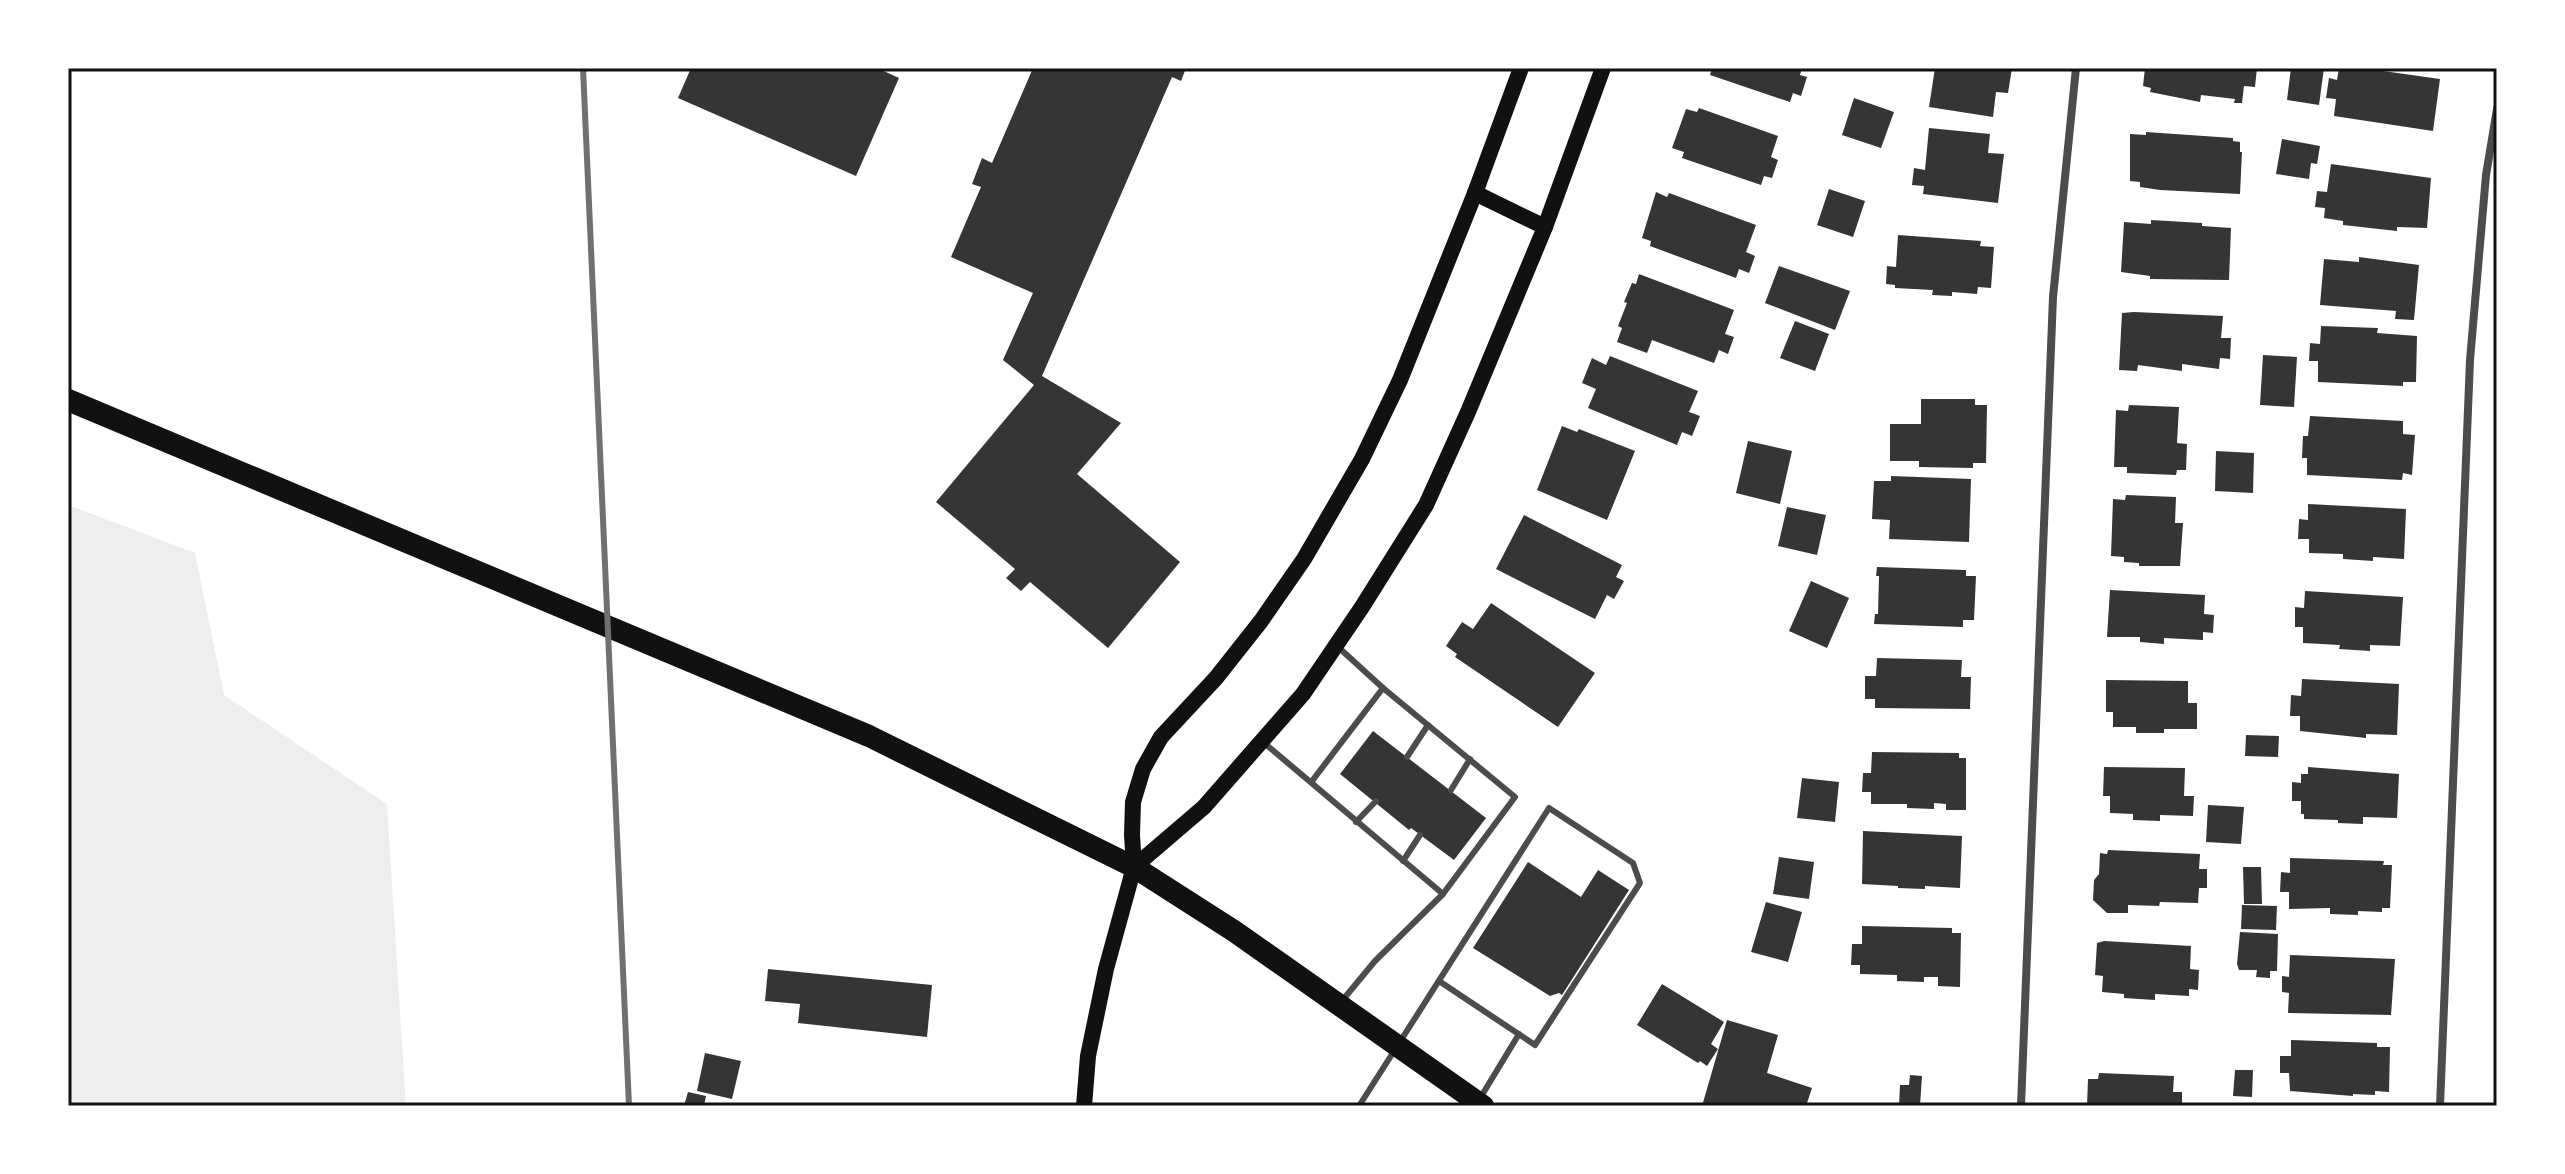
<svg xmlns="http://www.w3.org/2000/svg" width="2565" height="1174" font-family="'Fira Sans',sans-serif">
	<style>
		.green { fill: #eee }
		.building { fill: #353535 }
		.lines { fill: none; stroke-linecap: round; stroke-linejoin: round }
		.service { stroke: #4c4c4c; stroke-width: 6 }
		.minor { stroke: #4c4c4c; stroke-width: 8 }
		.secondary { stroke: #111; stroke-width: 16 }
		.trunk { stroke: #111; stroke-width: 22 }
		.rail { stroke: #707070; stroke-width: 6 }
		.neatline { fill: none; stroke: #111; stroke-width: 3 }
	</style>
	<rect width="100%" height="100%" fill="#fff"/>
	<polygon class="green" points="68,505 195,553 224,695 387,804 406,1106 68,1106"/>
	<g class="building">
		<polygon points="691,68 877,68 899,78 856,176 678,98"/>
		<polygon points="1033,68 1186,68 1181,81 1172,77 1042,376 1121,423 1077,474 1180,562 1108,648 1030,582 1021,591 1006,578 1015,569 936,502 1034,385 1003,360 1033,293 951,257 981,187 972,184 982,158 992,163"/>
		<polygon points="1712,68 1802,68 1800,75 1807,77 1801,96 1793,93 1790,102 1710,75"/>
		<polygon points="1935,68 2012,68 2008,93 1996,92 1993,117 1929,107"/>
		<polygon points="2145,68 2257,68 2255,87 2244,86 2242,103 2234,103 2235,99 2201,95 2200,102 2150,92 2151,88 2143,86"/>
		<polygon points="2291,68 2324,68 2319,105 2287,100"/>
		<polygon points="2339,68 2362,68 2440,79 2433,131 2334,116 2336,99 2326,98 2329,78 2337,80"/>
		<polygon points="1854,98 1894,112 1881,148 1842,135"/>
		<polygon points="1699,108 1778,136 1771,157 1778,160 1772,178 1764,176 1761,185 1682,158 1684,152 1672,148 1686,109 1697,112"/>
		<polygon points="1929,128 1990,134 1988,153 2004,154 1998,203 1923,194 1924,186 1912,185 1914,168 1925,170"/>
		<polygon points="2146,132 2233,138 2233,141 2240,142 2240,152 2242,152 2240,194 2160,190 2140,187 2140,182 2130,181 2130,134 2146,135"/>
		<polygon points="2282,139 2320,146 2317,164 2311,163 2309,179 2276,174"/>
		<polygon points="2331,164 2431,178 2427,228 2397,227 2397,231 2343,225 2343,221 2324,218 2325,208 2315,207 2317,191 2327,192"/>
		<polygon points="1829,189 1865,201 1853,237 1817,225"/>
		<polygon points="1656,192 1667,197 1669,193 1756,225 1746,252 1755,256 1749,273 1739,269 1736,278 1650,246 1651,241 1642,238"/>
		<polygon points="2151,220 2202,223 2202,226 2231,228 2229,280 2150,279 2150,276 2121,272 2124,222 2151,224"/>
		<polygon points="1898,235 1981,241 1980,246 1994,247 1991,288 1978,287 1977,294 1952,292 1952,296 1932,295 1933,290 1895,288 1895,285 1886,284 1887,266 1896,267"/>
		<polygon points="2359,257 2419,265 2414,320 2395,319 2396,311 2320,305 2324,259 2359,262"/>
		<polygon points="1779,266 1850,291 1835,330 1765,303"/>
		<polygon points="1639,274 1734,310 1725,334 1734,337 1728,354 1719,350 1714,363 1652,340 1647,353 1617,342 1622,328 1618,326 1627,303 1624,302 1632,283 1636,284"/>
		<polygon points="2134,312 2223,316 2221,338 2231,338 2230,359 2220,358 2219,369 2182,364 2182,371 2138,365 2137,371 2119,370 2122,313"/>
		<polygon points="1795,321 1829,334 1815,371 1780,358"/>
		<polygon points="2321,326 2378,328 2377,333 2417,336 2416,382 2403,382 2403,386 2318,382 2318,361 2309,361 2310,343 2320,344"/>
		<polygon points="2263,355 2297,357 2294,407 2260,405"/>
		<polygon points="1610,356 1698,391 1689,412 1700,416 1692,436 1682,432 1677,445 1588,408 1596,389 1582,383 1592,358 1606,365"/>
		<polygon points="1921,399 1975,399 1975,405 1987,405 1986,463 1973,463 1973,468 1919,467 1919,461 1890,461 1890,424 1921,424"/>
		<polygon points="2129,405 2179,407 2177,443 2187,444 2186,470 2177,470 2176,475 2127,473 2127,467 2114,467 2116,410 2128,411"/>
		<polygon points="2310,416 2403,421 2403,434 2415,435 2412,475 2403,473 2402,480 2307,475 2307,458 2302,458 2303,436 2308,436"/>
		<polygon points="1562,426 1577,432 1579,429 1635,451 1607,520 1537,490"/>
		<polygon points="1748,441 1792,451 1780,504 1736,493"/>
		<polygon points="2216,451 2254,453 2253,493 2215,491"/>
		<polygon points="1891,476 1971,479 1969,542 1889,539 1890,520 1872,519 1874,481 1891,481"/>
		<polygon points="2126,495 2176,497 2175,523 2183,523 2180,566 2139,566 2139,563 2124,562 2124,557 2111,556 2113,499 2125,500"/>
		<polygon points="2308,504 2406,509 2404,559 2373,557 2373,561 2343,559 2343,554 2309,553 2309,539 2298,539 2299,519 2308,520"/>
		<polygon points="1787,507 1826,515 1817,555 1778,546"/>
		<polygon points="1524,515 1622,565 1616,577 1624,581 1614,599 1607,595 1595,619 1496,569"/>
		<polygon points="1877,567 1966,570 1966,576 1976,576 1974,620 1963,620 1963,627 1874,624 1875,614 1878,614 1879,576 1876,576"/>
		<polygon points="1811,581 1849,598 1827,648 1789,631"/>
		<polygon points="2110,590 2205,595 2204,614 2214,615 2213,633 2203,632 2203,640 2164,638 2164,644 2140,642 2140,637 2107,637"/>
		<polygon points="2305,591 2403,597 2400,646 2370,645 2370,651 2339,649 2340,645 2303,643 2303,627 2295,627 2295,607 2304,608"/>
		<polygon points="1491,603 1595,673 1558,727 1455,657 1457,654 1446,646 1462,622 1473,629"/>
		<polygon points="1877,658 1962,660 1961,677 1971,677 1970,709 1875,708 1875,699 1865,699 1865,676 1876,676"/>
		<polygon points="2302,679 2399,684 2397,735 2366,734 2366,738 2300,731 2300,716 2290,716 2291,695 2301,696"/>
		<polygon points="2106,680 2188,681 2188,703 2197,703 2197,729 2164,729 2164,733 2136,733 2136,727 2113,727 2113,712 2106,712"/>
		<polygon points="1373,731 1486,818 1454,860 1411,828 1409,830 1340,774"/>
		<polygon points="2246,735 2279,736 2278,757 2245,756"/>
		<polygon points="1872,752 1959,753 1959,758 1966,758 1966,810 1946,810 1946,804 1934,803 1934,809 1907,808 1907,804 1871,804 1871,792 1862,792 1863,773 1871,773"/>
		<polygon points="2104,767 2185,768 2184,796 2194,796 2193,816 2160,815 2160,821 2133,820 2133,814 2110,813 2110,796 2103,796"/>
		<polygon points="2308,767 2399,774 2397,818 2363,817 2363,824 2338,823 2338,820 2304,819 2304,814 2301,814 2301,801 2292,801 2292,782 2301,783 2301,774 2308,774"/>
		<polygon points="1802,778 1839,782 1835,822 1797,818"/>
		<polygon points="2208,805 2244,807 2241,844 2206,842"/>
		<polygon points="1863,831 1962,836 1960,888 1925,886 1925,889 1898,888 1898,886 1862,884"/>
		<polygon points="2108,850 2200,854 2199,869 2207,869 2207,888 2199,888 2198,903 2160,902 2159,906 2128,905 2128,913 2107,913 2093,900 2094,880 2099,874 2100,853 2107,854"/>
		<polygon points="1779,857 1814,862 1809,899 1773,894"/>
		<polygon points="2290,858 2384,861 2383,865 2392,865 2390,908 2382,908 2382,912 2358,911 2358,915 2330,914 2330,908 2289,909 2289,892 2280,892 2281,872 2290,873"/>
		<polygon points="1528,862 1581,897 1598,870 1629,890 1562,995 1559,993 1550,996 1473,948"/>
		<polygon points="2243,867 2261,867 2262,904 2244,904"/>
		<polygon points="1766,902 1802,912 1788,962 1751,952"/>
		<polygon points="2242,905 2277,906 2276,930 2241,929"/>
		<polygon points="1862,926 1952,928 1952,933 1961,933 1960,987 1938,986 1938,977 1924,977 1924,982 1897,981 1897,975 1860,974 1860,965 1851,965 1852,944 1862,944"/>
		<polygon points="2240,932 2278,934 2277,971 2270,971 2270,978 2256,977 2257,970 2239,970 2237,964"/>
		<polygon points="2104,941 2191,946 2190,969 2199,970 2198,990 2189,989 2189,996 2155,994 2155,1000 2124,998 2124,994 2102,992 2103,976 2095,975 2097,943"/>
		<polygon points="2290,955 2395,959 2391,1015 2288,1013 2289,993 2282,992 2282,976 2289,977"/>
		<polygon points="768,969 932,985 927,1037 798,1023 800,1004 765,1001"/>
		<polygon points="1662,984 1724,1022 1711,1044 1718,1049 1707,1066 1700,1061 1698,1063 1637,1025"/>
		<polygon points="1727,1020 1778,1035 1767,1073 1812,1088 1806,1106 1702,1106"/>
		<polygon points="2291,1040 2377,1043 2377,1047 2390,1047 2389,1092 2375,1091 2375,1095 2353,1094 2353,1096 2290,1091 2289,1073 2280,1073 2280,1056 2291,1056"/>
		<polygon points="705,1053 741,1061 732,1099 697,1091"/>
		<polygon points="2235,1070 2253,1070 2252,1097 2233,1096"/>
		<polygon points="2099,1073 2174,1076 2173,1092 2182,1092 2182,1106 2087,1106 2088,1079 2098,1079"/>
		<polygon points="1910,1075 1922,1076 1920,1106 1899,1106 1900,1085 1909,1085"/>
		<polygon points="688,1092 706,1096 704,1106 684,1106"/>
	</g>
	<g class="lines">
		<g class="service">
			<polyline points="1383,688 1515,797 1443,894"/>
			<polyline points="1263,742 1443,894 1375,961 1341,1002"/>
			<polyline points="1407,757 1428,725"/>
			<polyline points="1312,781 1383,688 1337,646"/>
			<polyline points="1451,790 1470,759"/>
			<polyline points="1356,822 1376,801"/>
			<polyline points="1403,861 1420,835"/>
			<polyline points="1479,1100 1519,1034"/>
			<polyline points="1359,1106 1549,808 1633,863 1640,883 1535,1045 1439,981"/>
		</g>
		<g class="minor">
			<polyline points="2021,1106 2053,297 2076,68"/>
			<polyline points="2440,1106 2470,360 2486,175 2497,109"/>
		</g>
		<g class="secondary">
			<polyline points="1475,193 1545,227"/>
			<polyline points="1134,867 1204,807 1303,694 1362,607 1426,505 1468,412 1545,227 1603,68"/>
			<polyline points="1084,1106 1088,1056 1106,969 1134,867 1132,835 1133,802 1143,769 1161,737 1216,678 1261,621 1304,559 1362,459 1400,380 1475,193 1521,68"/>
		</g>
		<polyline class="trunk" points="68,400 869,736 1134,867 1234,931 1483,1106"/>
		<polyline class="rail" points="583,68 629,1106"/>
	</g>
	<rect width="2565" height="1174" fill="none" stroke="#ffffff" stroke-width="140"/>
	<rect x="70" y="70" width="2425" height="1034" class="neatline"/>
</svg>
